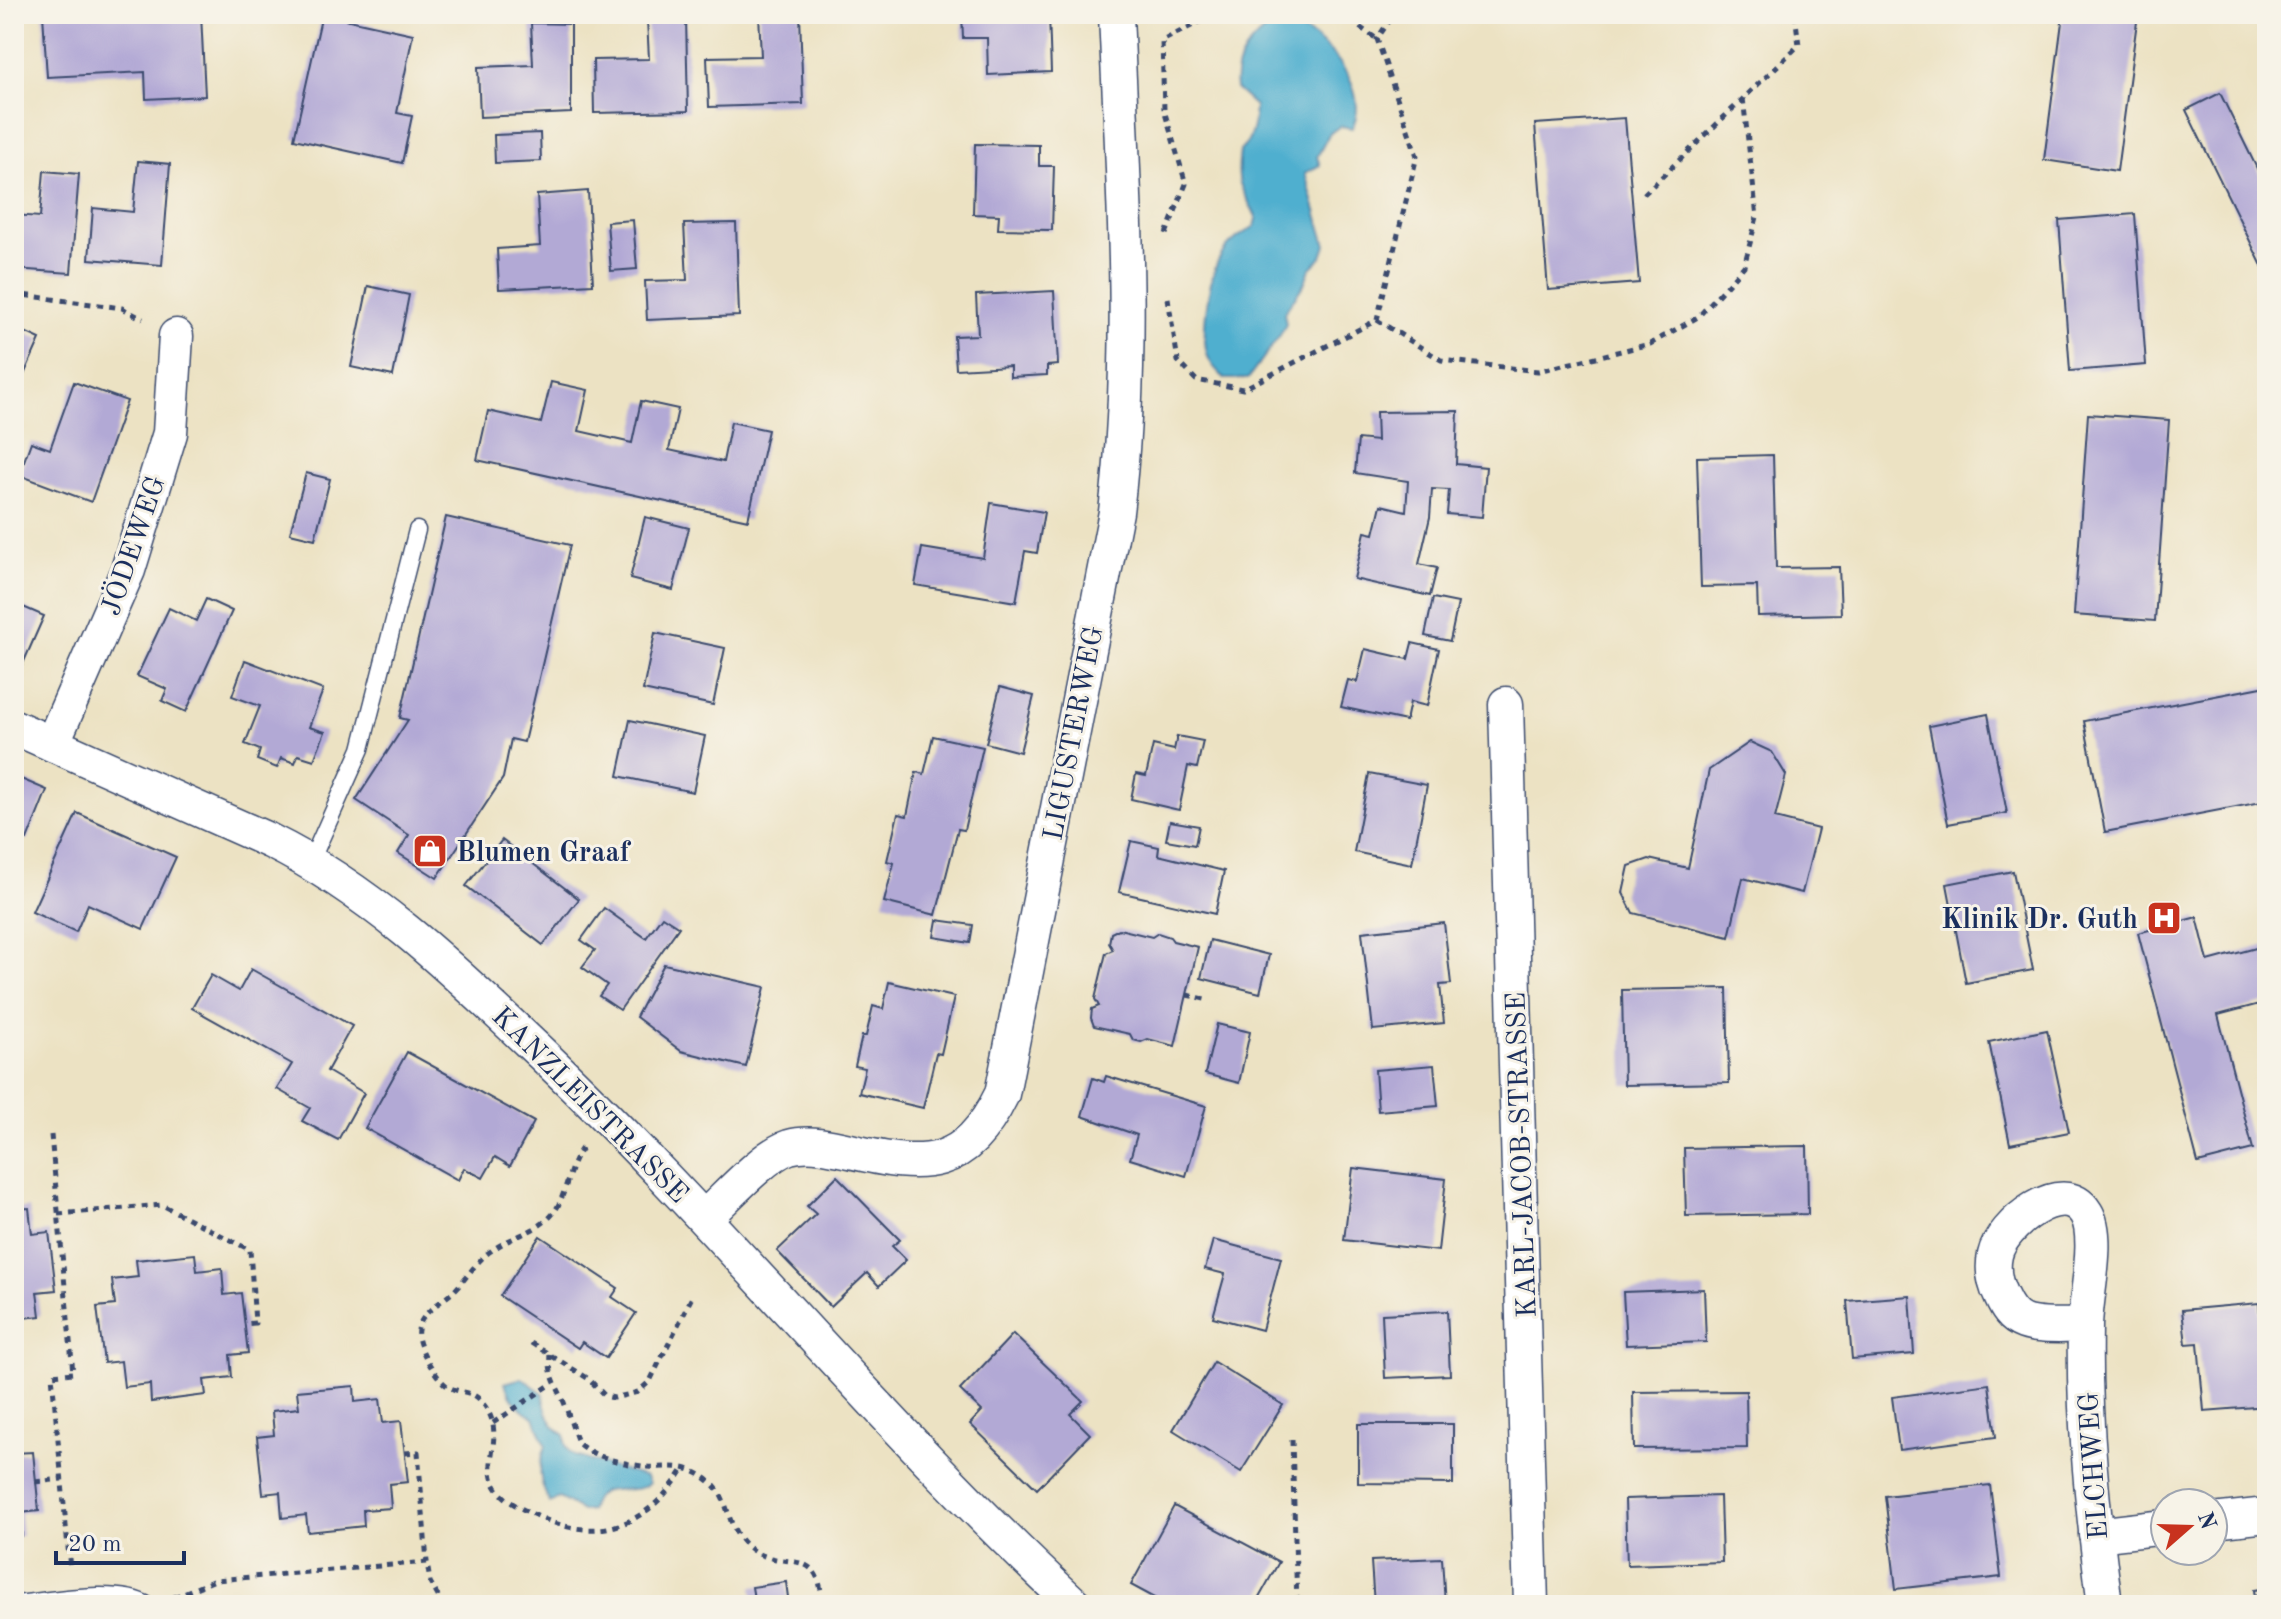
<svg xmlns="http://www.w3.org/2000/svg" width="2281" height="1619" font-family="'Old Standard TT',serif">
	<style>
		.water { fill: #50afcf; stroke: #366f96; stroke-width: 2 }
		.building { fill: #b2a9d5 }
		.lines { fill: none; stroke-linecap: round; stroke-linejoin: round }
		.service-casing { stroke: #3a4a6d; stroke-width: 19 }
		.minor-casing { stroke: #3a4a6d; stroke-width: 37 }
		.path { stroke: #3a4a6d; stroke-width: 5; stroke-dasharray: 6 6; stroke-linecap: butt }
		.service { stroke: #fff; stroke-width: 16 }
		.minor { stroke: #fff; stroke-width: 34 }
		.labels { text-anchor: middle; stroke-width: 6; stroke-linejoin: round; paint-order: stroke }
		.street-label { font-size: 28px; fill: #1b2f5e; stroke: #f7f3e8 }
		.poi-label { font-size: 28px; font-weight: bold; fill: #1b2f5e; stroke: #f7f3e8; text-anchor: start }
	</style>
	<rect width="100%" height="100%" fill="#f7f3e8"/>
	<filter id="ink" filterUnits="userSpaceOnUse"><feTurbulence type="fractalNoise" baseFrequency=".0125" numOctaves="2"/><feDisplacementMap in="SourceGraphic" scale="16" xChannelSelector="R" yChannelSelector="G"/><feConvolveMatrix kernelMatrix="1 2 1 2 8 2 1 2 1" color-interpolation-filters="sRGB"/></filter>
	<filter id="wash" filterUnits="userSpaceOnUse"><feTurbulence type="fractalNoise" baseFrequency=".006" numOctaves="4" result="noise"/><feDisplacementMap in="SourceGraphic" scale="32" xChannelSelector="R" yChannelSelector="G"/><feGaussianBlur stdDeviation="1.8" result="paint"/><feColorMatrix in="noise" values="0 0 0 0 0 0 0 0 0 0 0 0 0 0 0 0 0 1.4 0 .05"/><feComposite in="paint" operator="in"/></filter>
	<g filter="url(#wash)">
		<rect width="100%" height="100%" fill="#ece2c3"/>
		<g class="water">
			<path d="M1275,22c41,0 99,64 77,106l-12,-2 -11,8 -12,23 3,8 -15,8 21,72 -4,12 -12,12 -6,15 -20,29 2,11 -6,11 -32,44h-23c-5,-6 -13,-12 -16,-20 -10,-22 0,-85 13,-105 8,-13 21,-20 33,-28l2,-7c-14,-33 -22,-28 -17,-68 13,-12 14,-28 15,-45l-19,-17c-4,-30 16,-50 39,-67z"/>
			<path d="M522,1378l21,15c1,16 7,34 22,42 -1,10 2,15 10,21l71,21 3,7c-21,14 -51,-8 -59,27h-8l-23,-13 -9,5c-12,-23 -12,-34 -4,-58l-12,-28c-14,-7 -24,-19 -29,-34z"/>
		</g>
		<g id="blocks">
			<g class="building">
				<polygon points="43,14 201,14 205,96 146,99 145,72 47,77"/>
				<polygon points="322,14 413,34 397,113 412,116 402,163 294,139"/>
				<polygon points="759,14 800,14 803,104 709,107 707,57 761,56"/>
				<polygon points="962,14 1049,14 1051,72 988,75 987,38 963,38"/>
				<polygon points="2063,14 2138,14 2117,171 2044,160"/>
				<polygon points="686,18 688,111 594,113 593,60 649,59 647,19"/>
				<polygon points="531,23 571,24 571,113 480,117 478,67 533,65"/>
				<polygon points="2220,93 2267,189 2267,276 2186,110"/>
				<polygon points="1625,118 1639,283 1548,290 1535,124"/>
				<polygon points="540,133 541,161 495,163 494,135"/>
				<polygon points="975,144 1039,145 1039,166 1054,166 1052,230 998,229 999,215 973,214"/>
				<polygon points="138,161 170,164 162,265 89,259 93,208 133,212"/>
				<polygon points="44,171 79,174 71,273 14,269 14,215 40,217"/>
				<polygon points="588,191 593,284 499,289 497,249 540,246 537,195"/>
				<polygon points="2135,214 2146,365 2070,371 2059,220"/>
				<polygon points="633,220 637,269 611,271 607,222"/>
				<polygon points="736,223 739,316 647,320 645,281 687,280 684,224"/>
				<polygon points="368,286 409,295 393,376 351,367"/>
				<polygon points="1054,291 1058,365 1047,366 1047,375 1010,377 1010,366 956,369 954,336 978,335 976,295"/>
				<polygon points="14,327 40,339 14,397"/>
				<polygon points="74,382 127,401 91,502 19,475 31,442 50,449"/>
				<polygon points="551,382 588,390 579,431 632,443 641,401 678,409 669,450 723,462 731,422 768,430 748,520 477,460 488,411 541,423"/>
				<polygon points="1458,411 1456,464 1486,467 1482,517 1447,514 1449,490 1432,489 1430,517 1419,564 1437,568 1430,596 1354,579 1365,532 1374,534 1381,505 1406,511 1408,481 1355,473 1358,439 1377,441 1376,412"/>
				<polygon points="2088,414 2169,420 2155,621 2074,615"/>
				<polygon points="1773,455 1776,568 1839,567 1841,614 1758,616 1757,586 1701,587 1697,457"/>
				<polygon points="306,473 330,479 315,539 290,533"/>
				<polygon points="991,503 1044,512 1037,553 1025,551 1016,602 915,585 922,548 983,558"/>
				<polygon points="446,517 570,545 524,742 511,739 503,778 437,878 398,853 409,835 356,800 408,720 400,718"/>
				<polygon points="645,517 689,528 673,590 630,579"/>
				<polygon points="1433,598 1458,603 1450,641 1425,636"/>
				<polygon points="206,599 232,611 186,712 162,701 167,689 137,676 169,608 196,621"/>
				<polygon points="14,603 44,616 14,684"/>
				<polygon points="655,633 725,648 713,705 643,690"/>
				<polygon points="1412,643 1439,649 1427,706 1410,702 1406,721 1341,707 1348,680 1357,682 1365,649 1408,659"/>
				<polygon points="245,660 323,690 309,727 325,732 314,760 298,755 295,763 281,758 277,768 257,760 260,750 245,744 260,706 232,696"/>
				<polygon points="2267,686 2267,801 2105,832 2084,721"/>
				<polygon points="1000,687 1034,696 1020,752 986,743"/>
				<polygon points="1988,714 2007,813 1948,824 1929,726"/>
				<polygon points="630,720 705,736 693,792 618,776"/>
				<polygon points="933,736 983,747 964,830 958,829 936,915 884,902 894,863 887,861 898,814 907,816 916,772 924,774"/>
				<polygon points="1177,736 1203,741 1197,768 1188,766 1179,810 1131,799 1136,774 1146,776 1153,745 1174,750"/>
				<polygon points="1750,742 1772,752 1786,775 1775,818 1818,829 1802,893 1743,878 1729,937 1633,913 1623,893 1629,866 1649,859 1688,868 1709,770"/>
				<polygon points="1369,774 1427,785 1412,864 1354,852"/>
				<polygon points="14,776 47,790 27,840 14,835"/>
				<polygon points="77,813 176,857 143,929 88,904 76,932 32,912"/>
				<polygon points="1170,821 1199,826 1195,845 1166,840"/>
				<polygon points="502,840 579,899 543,945 466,886"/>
				<polygon points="1131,841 1159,847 1158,855 1224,871 1215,914 1119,892"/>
				<polygon points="2013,871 2033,970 1966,983 1947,884"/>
				<polygon points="604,908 646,938 662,916 679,927 620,1010 599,996 607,985 582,967 595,950 581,940"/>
				<polygon points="2197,917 2208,961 2267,945 2267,1002 2218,1015 2253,1149 2198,1163 2138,933"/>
				<polygon points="937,920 973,925 970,943 934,937"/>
				<polygon points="1444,923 1451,984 1440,985 1444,1023 1373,1030 1362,932"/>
				<polygon points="1119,929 1152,937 1158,933 1170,937 1173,941 1198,947 1175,1046 1148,1039 1141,1042 1133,1040 1130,1034 1094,1026 1091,1018 1092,1009 1099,1006 1095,999 1106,953 1113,950 1109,943 1111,933"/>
				<polygon points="1210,940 1269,955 1260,993 1201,978"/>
				<polygon points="664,964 765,987 746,1067 681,1051 636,1017"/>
				<polygon points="251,969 352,1026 327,1071 364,1093 338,1140 302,1121 310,1108 277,1089 292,1064 192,1008 211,975 239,991"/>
				<polygon points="889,982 954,997 941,1054 936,1053 923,1108 859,1093 865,1068 855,1066 862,1036 866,1036 873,1006 883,1009"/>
				<polygon points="1727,988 1729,1083 1624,1085 1622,990"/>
				<polygon points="1217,1024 1250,1032 1239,1083 1205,1074"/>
				<polygon points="2047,1030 2069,1132 2010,1144 1989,1042"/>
				<polygon points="407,1052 534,1122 510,1166 495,1157 483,1178 464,1168 458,1180 365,1128"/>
				<polygon points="1434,1065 1438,1106 1378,1111 1375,1070"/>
				<polygon points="1106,1076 1206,1106 1186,1176 1130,1159 1137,1135 1082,1116 1093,1078 1104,1082"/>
				<polygon points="1807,1146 1808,1214 1686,1216 1684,1148"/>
				<polygon points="1353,1168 1446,1179 1438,1251 1344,1240"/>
				<polygon points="837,1176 900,1240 892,1246 906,1260 879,1286 867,1273 831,1307 777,1251 816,1214 807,1206"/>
				<polygon points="29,1208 32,1234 49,1232 56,1290 37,1292 40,1316 14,1319 14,1209"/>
				<polygon points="540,1236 618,1288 612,1297 636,1313 606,1358 582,1342 578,1348 500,1296"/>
				<polygon points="1213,1240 1281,1258 1262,1330 1213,1317 1225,1274 1205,1269"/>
				<polygon points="195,1254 197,1271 222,1268 224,1295 241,1293 248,1353 230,1355 232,1377 204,1380 206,1395 151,1402 150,1384 124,1387 121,1361 104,1363 97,1307 115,1305 112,1280 138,1277 136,1260"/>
				<polygon points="1704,1289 1706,1342 1626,1345 1623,1292"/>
				<polygon points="1910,1296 1914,1354 1852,1359 1847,1301"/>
				<polygon points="2259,1303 2267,1406 2204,1411 2198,1343 2186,1344 2182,1310"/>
				<polygon points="1447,1311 1450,1375 1385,1378 1382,1314"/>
				<polygon points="1013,1334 1083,1401 1070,1414 1090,1434 1037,1489 970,1424 982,1411 960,1390"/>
				<polygon points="1214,1362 1283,1405 1241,1472 1173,1430"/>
				<polygon points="1989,1384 1996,1437 1899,1450 1892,1397"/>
				<polygon points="354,1386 355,1402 380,1399 383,1423 401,1421 408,1482 389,1484 391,1508 363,1510 364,1526 308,1532 306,1515 282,1518 280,1492 263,1494 257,1437 274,1435 272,1411 299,1408 297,1391"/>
				<polygon points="1746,1391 1747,1448 1634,1449 1633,1392"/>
				<polygon points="1358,1424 1453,1424 1453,1484 1358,1483"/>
				<polygon points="33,1452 39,1511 20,1513 22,1536 14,1537 14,1453"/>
				<polygon points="1990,1485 2001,1577 1896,1589 1885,1496"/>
				<polygon points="1720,1496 1722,1562 1627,1565 1625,1499"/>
				<polygon points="1174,1506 1279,1562 1255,1605 1168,1605 1131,1585"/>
				<polygon points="1442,1558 1445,1605 1374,1605 1371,1561"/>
				<polygon points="786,1582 789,1605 755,1605 752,1587"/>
				<polygon points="2267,1588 2267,1605 2256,1605 2254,1590"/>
			</g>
		</g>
	</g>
	<g filter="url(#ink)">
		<use href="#blocks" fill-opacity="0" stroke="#3a4a6d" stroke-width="2"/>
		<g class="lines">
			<g class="service-casing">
				<g id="service">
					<polyline points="311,861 361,749 417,530"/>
					<path d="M14,1604c34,-3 105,-17 133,1"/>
				</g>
			</g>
			<g class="minor-casing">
				<g id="minor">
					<polyline points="1506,704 1531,1605"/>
					<path d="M14,727l256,114c98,48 179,125 257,199 192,180 355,387 548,565"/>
					<polyline points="52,744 128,570 170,433 176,336"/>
					<path d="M705,1217c21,-19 59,-62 84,-70 21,-6 40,0 61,4 75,18 115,19 152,-57l114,-582c20,-164 7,-333 0,-498"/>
					<path d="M2085,1326c-19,-1 -44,2 -61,-4 -12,-4 -18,-15 -23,-26 -6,-12 -9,-27 -6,-41 6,-29 68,-80 91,-42 15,24 -1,85 -1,114 -2,93 8,186 20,278"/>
					<polyline points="2213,1521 2267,1515"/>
					<polyline points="2096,1535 2165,1527"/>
				</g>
			</g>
			<g class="path">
				<polyline points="1340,14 1377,39"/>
				<polyline points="1644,194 1799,45 1795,14"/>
				<polyline points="1166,234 1186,184 1164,110 1162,41 1215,14"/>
				<polyline points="14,294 122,308 143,319"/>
				<polyline points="1168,298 1178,361 1196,380 1243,389 1377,320 1417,156 1377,39 1394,14"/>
				<polyline points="1377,320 1441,360 1538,371 1650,344 1698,317 1744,266 1757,217 1743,98"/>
				<polyline points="1187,995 1209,1000"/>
				<polyline points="51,1135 73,1373 52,1375 70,1569"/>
				<path d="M582,1148c-16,21 -15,53 -33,70 -16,15 -41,20 -58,33 -15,10 -24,27 -37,40 -12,11 -33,21 -36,39 -3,14 19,51 31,57 12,7 23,3 32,14 28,32 -1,60 15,86 8,13 25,22 39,28 62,30 113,12 149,-47"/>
				<polyline points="58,1214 162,1205 250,1250 255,1323 244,1324"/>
				<polyline points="531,1343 589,1379 605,1396 614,1398 638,1392 650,1381 692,1297"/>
				<path d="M550,1354c-2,22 8,32 15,51 5,13 8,26 14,39 16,14 47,20 69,23 13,1 29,-2 42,3 46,18 30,52 57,76 32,29 74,-6 75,59"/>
				<polyline points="493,1423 553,1383"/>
				<polyline points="1292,1440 1297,1605"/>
				<polyline points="405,1453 418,1452 427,1562"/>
				<polyline points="35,1482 62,1479"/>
				<polyline points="174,1597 215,1580 427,1562 430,1582 443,1605"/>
			</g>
			<use href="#service" class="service"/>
			<use href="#minor" class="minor"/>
		</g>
	</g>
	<defs>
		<g id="shop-square" transform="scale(1.8)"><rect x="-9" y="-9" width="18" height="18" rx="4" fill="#c8321e" stroke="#f7f3e8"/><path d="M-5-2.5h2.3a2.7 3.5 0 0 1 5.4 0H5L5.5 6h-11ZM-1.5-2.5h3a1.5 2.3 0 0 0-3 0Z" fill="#fff"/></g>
		<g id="hospital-square" transform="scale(1.8)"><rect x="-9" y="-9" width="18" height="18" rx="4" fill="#c8321e" stroke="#f7f3e8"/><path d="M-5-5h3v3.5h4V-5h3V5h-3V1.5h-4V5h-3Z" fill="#fff"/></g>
	</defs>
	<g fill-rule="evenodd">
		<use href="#shop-square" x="430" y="851"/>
		<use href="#hospital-square" x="2164" y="918"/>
	</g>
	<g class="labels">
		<g class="street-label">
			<text transform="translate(132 545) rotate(-71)" y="10">JÖDEWEG</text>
			<text transform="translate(1072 733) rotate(-79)" y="10">LIGUSTERWEG</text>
			<text transform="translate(591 1104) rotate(45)" y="10">KANZLEISTRASSE</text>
			<text transform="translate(1520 1155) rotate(-92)" y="10">KARL-JACOB-STRASSE</text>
			<text transform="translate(2092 1466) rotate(-94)" y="10">ELCHWEG</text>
		</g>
		<g class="poi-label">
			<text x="456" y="861">Blumen Graaf</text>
			<text x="2138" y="928" text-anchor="end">Klinik Dr. Guth</text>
		</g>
	</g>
	<rect width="2281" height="1619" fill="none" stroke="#f7f3e8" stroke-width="48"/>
	<g transform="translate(2189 1527) rotate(70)"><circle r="38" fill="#f7f3e8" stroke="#9fa5b1" stroke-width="2"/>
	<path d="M0-6L14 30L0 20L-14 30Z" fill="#c8321e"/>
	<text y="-12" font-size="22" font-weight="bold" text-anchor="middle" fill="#1b2f5e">N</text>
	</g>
	<path d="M56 1551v12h128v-12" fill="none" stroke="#1b2f5e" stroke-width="4"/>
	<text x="68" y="1551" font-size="24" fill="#1b2f5e" stroke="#f7f3e8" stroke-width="6" paint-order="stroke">20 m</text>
</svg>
